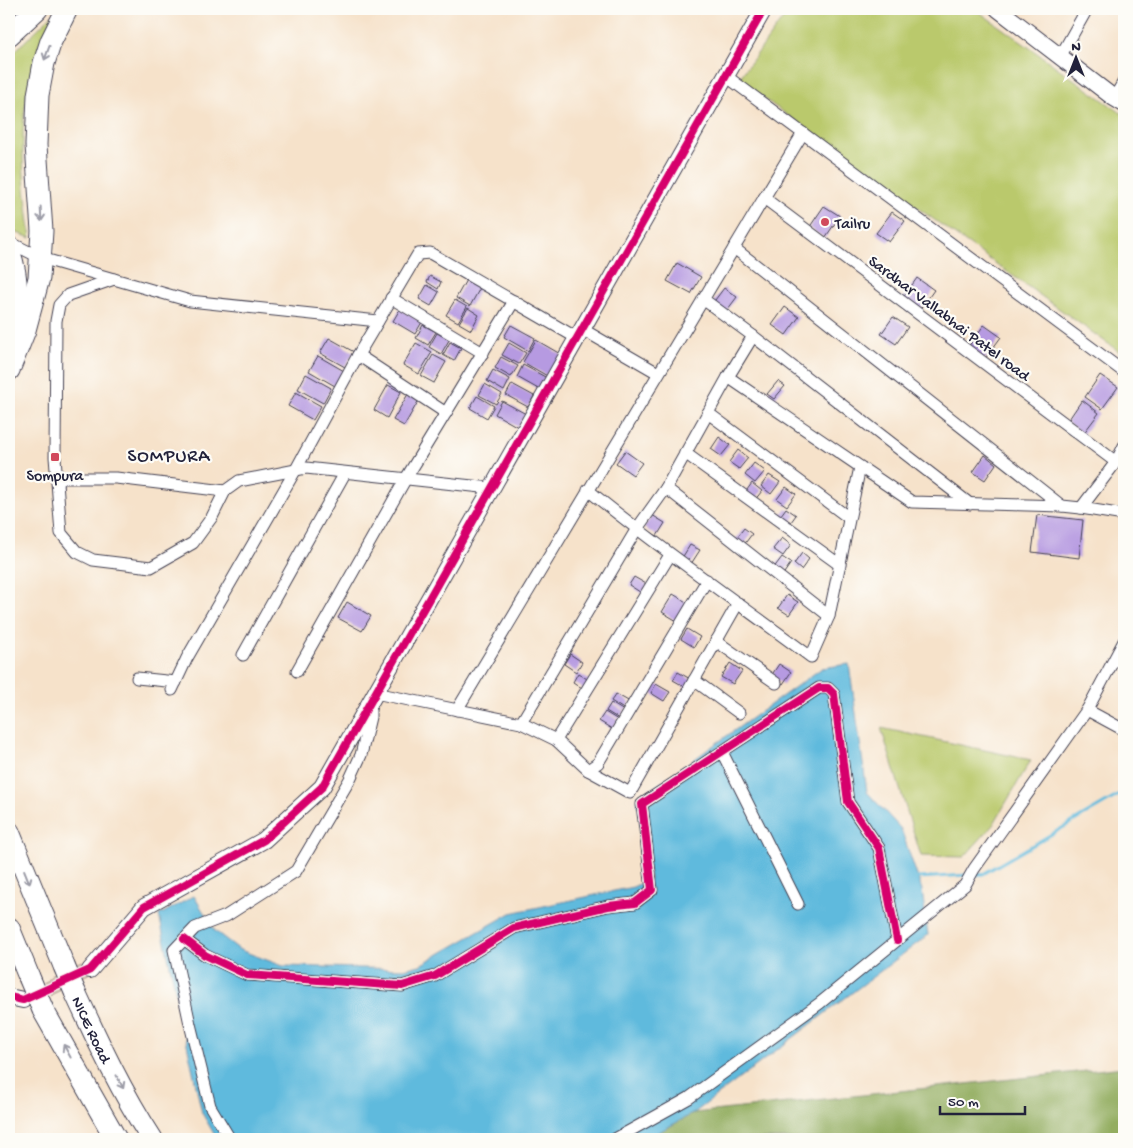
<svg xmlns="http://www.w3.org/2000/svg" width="1133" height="1148" font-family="'Gochi Hand',sans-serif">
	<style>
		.green { fill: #bac96c; stroke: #6e7654 }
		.forest { fill: #93ad60; stroke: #5a684e }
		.water { fill: #5fbadd; stroke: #406e8c }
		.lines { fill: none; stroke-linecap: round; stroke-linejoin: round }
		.stream { stroke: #5fbadd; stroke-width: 3 }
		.building { fill: #b69ae1 }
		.secondary-tunnel { stroke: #ccbcad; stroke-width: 16; stroke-dasharray: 16 8; stroke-linecap: butt }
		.street-casing { stroke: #423f50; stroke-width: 13 }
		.secondary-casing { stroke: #423f50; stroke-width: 18 }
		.highway-casing { stroke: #423f50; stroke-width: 23 }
		.street { stroke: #fff; stroke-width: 11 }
		.secondary { stroke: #fff; stroke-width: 16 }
		.highway { stroke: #fff; stroke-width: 21 }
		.highway-bridge-casing { stroke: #423f50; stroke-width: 23; stroke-linecap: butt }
		.highway-bridge { stroke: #fff; stroke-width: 21 }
		.cycleway-casing { stroke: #fdfcf7; stroke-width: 11 }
		.cycleway { stroke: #d6006c; stroke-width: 8 }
		.oneway { stroke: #9c9ca7 }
		.poi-dot { fill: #d1495b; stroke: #fdfcf7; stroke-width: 2 }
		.labels { text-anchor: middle; stroke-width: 4.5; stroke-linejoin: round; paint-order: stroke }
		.poi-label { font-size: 16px; fill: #22223b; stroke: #fdfcf7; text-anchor: start }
		.street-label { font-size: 16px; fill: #22223b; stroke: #fdfcf7 }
		.quarter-label { font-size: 19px; letter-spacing: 1px; fill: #22223b; stroke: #fdfcf7 }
	</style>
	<rect width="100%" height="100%" fill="#fdfcf7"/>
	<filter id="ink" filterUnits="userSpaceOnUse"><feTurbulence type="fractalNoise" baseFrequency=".02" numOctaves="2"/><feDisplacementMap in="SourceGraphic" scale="10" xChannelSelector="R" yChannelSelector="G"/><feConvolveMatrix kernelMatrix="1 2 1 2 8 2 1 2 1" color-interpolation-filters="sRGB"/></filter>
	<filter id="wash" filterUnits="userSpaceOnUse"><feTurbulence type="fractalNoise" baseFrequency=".0096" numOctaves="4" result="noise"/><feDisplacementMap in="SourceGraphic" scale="20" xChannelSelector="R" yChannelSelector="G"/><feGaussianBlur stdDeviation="1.12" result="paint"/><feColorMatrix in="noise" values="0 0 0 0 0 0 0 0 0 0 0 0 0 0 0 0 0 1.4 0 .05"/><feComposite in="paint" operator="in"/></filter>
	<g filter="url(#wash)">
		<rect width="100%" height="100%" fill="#f6e2ca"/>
		<g class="green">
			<polygon points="790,9 975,9 1124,115 1124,355 738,80"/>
			<path d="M53,14c-9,23 -19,46 -24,70 -11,49 -5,104 2,154l-22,-8v-173z"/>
			<polygon points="881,728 1031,760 993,825 964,857 921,856"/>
		</g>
		<polygon class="forest" points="1124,1067 1124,1139 646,1139 694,1113"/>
		<polygon class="water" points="849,664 867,792 901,829 922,890 928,935 694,1113 646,1139 217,1139 202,1113 159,915 194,896 215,931 240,950 283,966 404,969 420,965 511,913 633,887 650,879 637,800 822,668"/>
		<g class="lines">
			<g class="stream">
				<polyline points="974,875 983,874 1124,792"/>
				<polyline points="918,878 968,875"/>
			</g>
		</g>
		<g id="blocks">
			<g class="building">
				<polygon points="824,206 840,216 825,238 809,228"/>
				<polygon points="892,212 905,221 889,242 876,233"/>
				<polygon points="677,263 701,277 691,294 667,281"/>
				<polygon points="430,276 441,282 438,289 427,282"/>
				<polygon points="917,278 934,290 919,311 902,299"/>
				<polygon points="466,280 480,288 470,306 456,298"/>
				<polygon points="427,285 439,292 431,306 419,299"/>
				<polygon points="724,288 737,297 725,313 712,304"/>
				<polygon points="455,300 467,307 458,322 446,315"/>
				<polygon points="785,307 799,317 786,335 772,325"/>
				<polygon points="468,308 479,315 471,330 459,323"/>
				<polygon points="400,309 422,322 415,334 393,321"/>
				<polygon points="893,317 908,327 896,344 881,334"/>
				<polygon points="423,325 436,332 428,345 416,338"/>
				<polygon points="511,325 535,338 528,351 504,337"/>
				<polygon points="984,325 1001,337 985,359 968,347"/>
				<polygon points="437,333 449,340 441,354 429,347"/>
				<polygon points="329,338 354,352 345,367 320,353"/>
				<polygon points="536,340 562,355 549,377 523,362"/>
				<polygon points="450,342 461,348 454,361 443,355"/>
				<polygon points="416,343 432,352 419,374 403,365"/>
				<polygon points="509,343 526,353 519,364 502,355"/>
				<polygon points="433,355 446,362 434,383 421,376"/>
				<polygon points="318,356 344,371 335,386 309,371"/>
				<polygon points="501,357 518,366 511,377 495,368"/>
				<polygon points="523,365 547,378 540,390 517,377"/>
				<polygon points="493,370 510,379 504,391 487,381"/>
				<polygon points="306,374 331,388 323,403 298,389"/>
				<polygon points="1100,375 1118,387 1102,409 1085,397"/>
				<polygon points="778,381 785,386 774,399 767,394"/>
				<polygon points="485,384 502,394 496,404 479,395"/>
				<polygon points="512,384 534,396 528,407 506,395"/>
				<polygon points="388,385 401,392 387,418 374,410"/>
				<polygon points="296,392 321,406 313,420 288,406"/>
				<polygon points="408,394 419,400 404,426 393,420"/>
				<polygon points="477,396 494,406 487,418 470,408"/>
				<polygon points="1082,400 1099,413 1083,434 1067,422"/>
				<polygon points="502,401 526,414 518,427 495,414"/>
				<polygon points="719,437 730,445 721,456 711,449"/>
				<polygon points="738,450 748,458 739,469 729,462"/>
				<polygon points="625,451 642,463 633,475 616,463"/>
				<polygon points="985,455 996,464 985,480 973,472"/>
				<polygon points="754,463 765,471 755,483 745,475"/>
				<polygon points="769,475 780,482 771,494 761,486"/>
				<polygon points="752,483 762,491 754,501 744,494"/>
				<polygon points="786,487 796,494 787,506 777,499"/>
				<polygon points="786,508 796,515 788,526 778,519"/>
				<polygon points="652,515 665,523 657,536 644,528"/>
				<polygon points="1037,515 1083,520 1079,558 1032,552"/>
				<polygon points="744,528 752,534 743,546 735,540"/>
				<polygon points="782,538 791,545 783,556 773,549"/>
				<polygon points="690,545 700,550 691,564 682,558"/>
				<polygon points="802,553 809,559 801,570 794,564"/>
				<polygon points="782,557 791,563 782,576 773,569"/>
				<polygon points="634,577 648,585 643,594 629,585"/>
				<polygon points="673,594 688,603 677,621 662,612"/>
				<polygon points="787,595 798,602 789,615 778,608"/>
				<polygon points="347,602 371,616 362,631 338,618"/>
				<polygon points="687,629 700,637 694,647 681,639"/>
				<polygon points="570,654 582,662 576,672 564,664"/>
				<polygon points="730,663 742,671 733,684 721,677"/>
				<polygon points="779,664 791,672 783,684 771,676"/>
				<polygon points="678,672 692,680 687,688 673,680"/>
				<polygon points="578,673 590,681 585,690 573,682"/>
				<polygon points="656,684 670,692 664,701 651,693"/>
				<polygon points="616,694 630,702 625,710 611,701"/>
				<polygon points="611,703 624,711 619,719 606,711"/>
				<polygon points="605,712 618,720 612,729 599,721"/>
			</g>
		</g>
	</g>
	<g filter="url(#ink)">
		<use href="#blocks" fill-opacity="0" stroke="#423f50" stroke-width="1"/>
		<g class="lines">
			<polyline class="secondary-tunnel" points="26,999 90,970"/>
			<g class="street-casing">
				<g id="street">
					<polyline points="1060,57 1087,9"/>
					<polyline points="726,76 1124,372"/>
					<polyline points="1114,98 1124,81"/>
					<polyline points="764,198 1116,462"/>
					<polyline points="9,242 41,258 190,301 378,321"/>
					<polyline points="734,248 1062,506"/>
					<polyline points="114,279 68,295 59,305 56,321 55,457 61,533 77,552 93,560 151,567 193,543 212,517 225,491 239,481 306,468 491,488"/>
					<polyline points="391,298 483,353"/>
					<polyline points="703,299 753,336 970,504"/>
					<polyline points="582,329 658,373"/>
					<polyline points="753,336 728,377 666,488 829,616"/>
					<polyline points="728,377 912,502 1062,506 1081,508"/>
					<polyline points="446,413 358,355 418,254 430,253 577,338"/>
					<polyline points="708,413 849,518"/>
					<polyline points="1124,446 1116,462 1081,508 1124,515"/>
					<polyline points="685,453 840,565"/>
					<polyline points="57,478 116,478 225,491"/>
					<path d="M588,490c72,59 149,112 223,167l18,-41 31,-149"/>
					<polyline points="716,641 776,683"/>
					<polyline points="243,655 345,473"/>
					<polyline points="297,671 405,480 514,301"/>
					<polyline points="137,678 176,682"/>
					<polyline points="694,680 739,713"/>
					<polyline points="172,690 187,658 295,471 358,355"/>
					<polyline points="375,693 521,723 556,740 588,770 630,793 738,603"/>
					<polyline points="457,710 803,133"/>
					<polyline points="1087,710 1124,730"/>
					<polyline points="521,723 636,530 666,488"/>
					<polyline points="556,740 670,555"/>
					<polyline points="722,752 798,904"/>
					<polyline points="588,770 598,763 707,580"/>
					<polyline points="184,939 205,955 247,975 402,986 435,976 514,928 608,906 635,903 652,890 642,804 819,688 828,688 834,694 848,802 879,848 897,940"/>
					<polyline points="230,1139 210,1106 190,1024 174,950 195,928 226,916 296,871 350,779 361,755 370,717 370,707"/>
					<polyline points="615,1139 689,1098 820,1003 965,885 974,869 1087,710 1124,641"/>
				</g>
			</g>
			<g class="secondary-casing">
				<g id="secondary">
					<polyline points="998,9 1114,98 1124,104"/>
					<polyline points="90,970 144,907 264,840 322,787 764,9"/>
					<polyline points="9,997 23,1000"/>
				</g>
			</g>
			<g class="highway-casing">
				<g id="highway">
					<polyline points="9,35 37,9"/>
					<path d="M9,250c9,26 11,52 0,78"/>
					<polyline points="9,370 25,330 39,278 42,231 36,145 38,95 44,63 51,41 67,9"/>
					<polyline points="9,832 64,966"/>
					<polyline points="9,928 29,977"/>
					<path id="s1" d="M75,992c23,50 47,101 77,147"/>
					<polyline points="43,1010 116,1139"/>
				</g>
			</g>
			<use href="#street" class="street"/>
			<use href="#secondary" class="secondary"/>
			<use href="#highway" class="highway"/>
			<g class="highway-bridge-casing">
				<g id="highway-bridge">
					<polyline points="64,966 75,992"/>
					<polyline points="29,977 43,1010"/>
				</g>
			</g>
			<use href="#highway-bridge" class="highway-bridge"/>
			<g class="cycleway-casing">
				<g id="cycleway">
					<polyline points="184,939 205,955 247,975 402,986 435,976 514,928 608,906 635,903 652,890 642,804 819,688 828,688 834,694 848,802 879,848 897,940"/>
					<polyline points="9,997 23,1000 90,970 144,907 264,840 322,787 764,9"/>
				</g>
			</g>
			<use href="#cycleway" class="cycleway"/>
		</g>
		<defs><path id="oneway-shaft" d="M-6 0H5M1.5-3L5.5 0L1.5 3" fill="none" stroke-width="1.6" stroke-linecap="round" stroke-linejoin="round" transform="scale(1.25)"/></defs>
		<g class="oneway">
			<use href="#oneway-shaft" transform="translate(47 53) rotate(110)"/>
			<use href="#oneway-shaft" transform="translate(41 214) rotate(87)"/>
			<use href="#oneway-shaft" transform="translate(27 877) rotate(68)"/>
			<use href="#oneway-shaft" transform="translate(67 1051) rotate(-119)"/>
			<use href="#oneway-shaft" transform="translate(120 1082) rotate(62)"/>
		</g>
	</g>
	<g class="poi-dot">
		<circle cx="825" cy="222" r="5"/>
		<rect x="50" y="452" width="10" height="10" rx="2.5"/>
	</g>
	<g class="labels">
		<g class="poi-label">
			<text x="835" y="228">Tailru</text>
			<text x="55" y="480" text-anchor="middle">Sompura</text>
		</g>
		<g class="street-label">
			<text transform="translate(950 317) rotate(37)" y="6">Sardhar Vallabhai Patel road</text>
			<text dy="6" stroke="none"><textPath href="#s1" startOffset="41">NICE Road</textPath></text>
		</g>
		<g class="quarter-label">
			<text x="169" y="461">SOMPURA</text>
		</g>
	</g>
	<rect width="1133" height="1148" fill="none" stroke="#fdfcf7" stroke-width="30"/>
	<g transform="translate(1076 58)" stroke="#fdfcf7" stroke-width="4" paint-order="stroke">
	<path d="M0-4L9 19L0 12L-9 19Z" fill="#22223b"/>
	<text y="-8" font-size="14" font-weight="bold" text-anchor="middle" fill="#22223b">N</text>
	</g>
	<path d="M940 1106v8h85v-8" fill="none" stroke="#22223b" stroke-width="2.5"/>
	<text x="948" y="1106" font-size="15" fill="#22223b" stroke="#fdfcf7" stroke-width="4" paint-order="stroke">50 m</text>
</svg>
